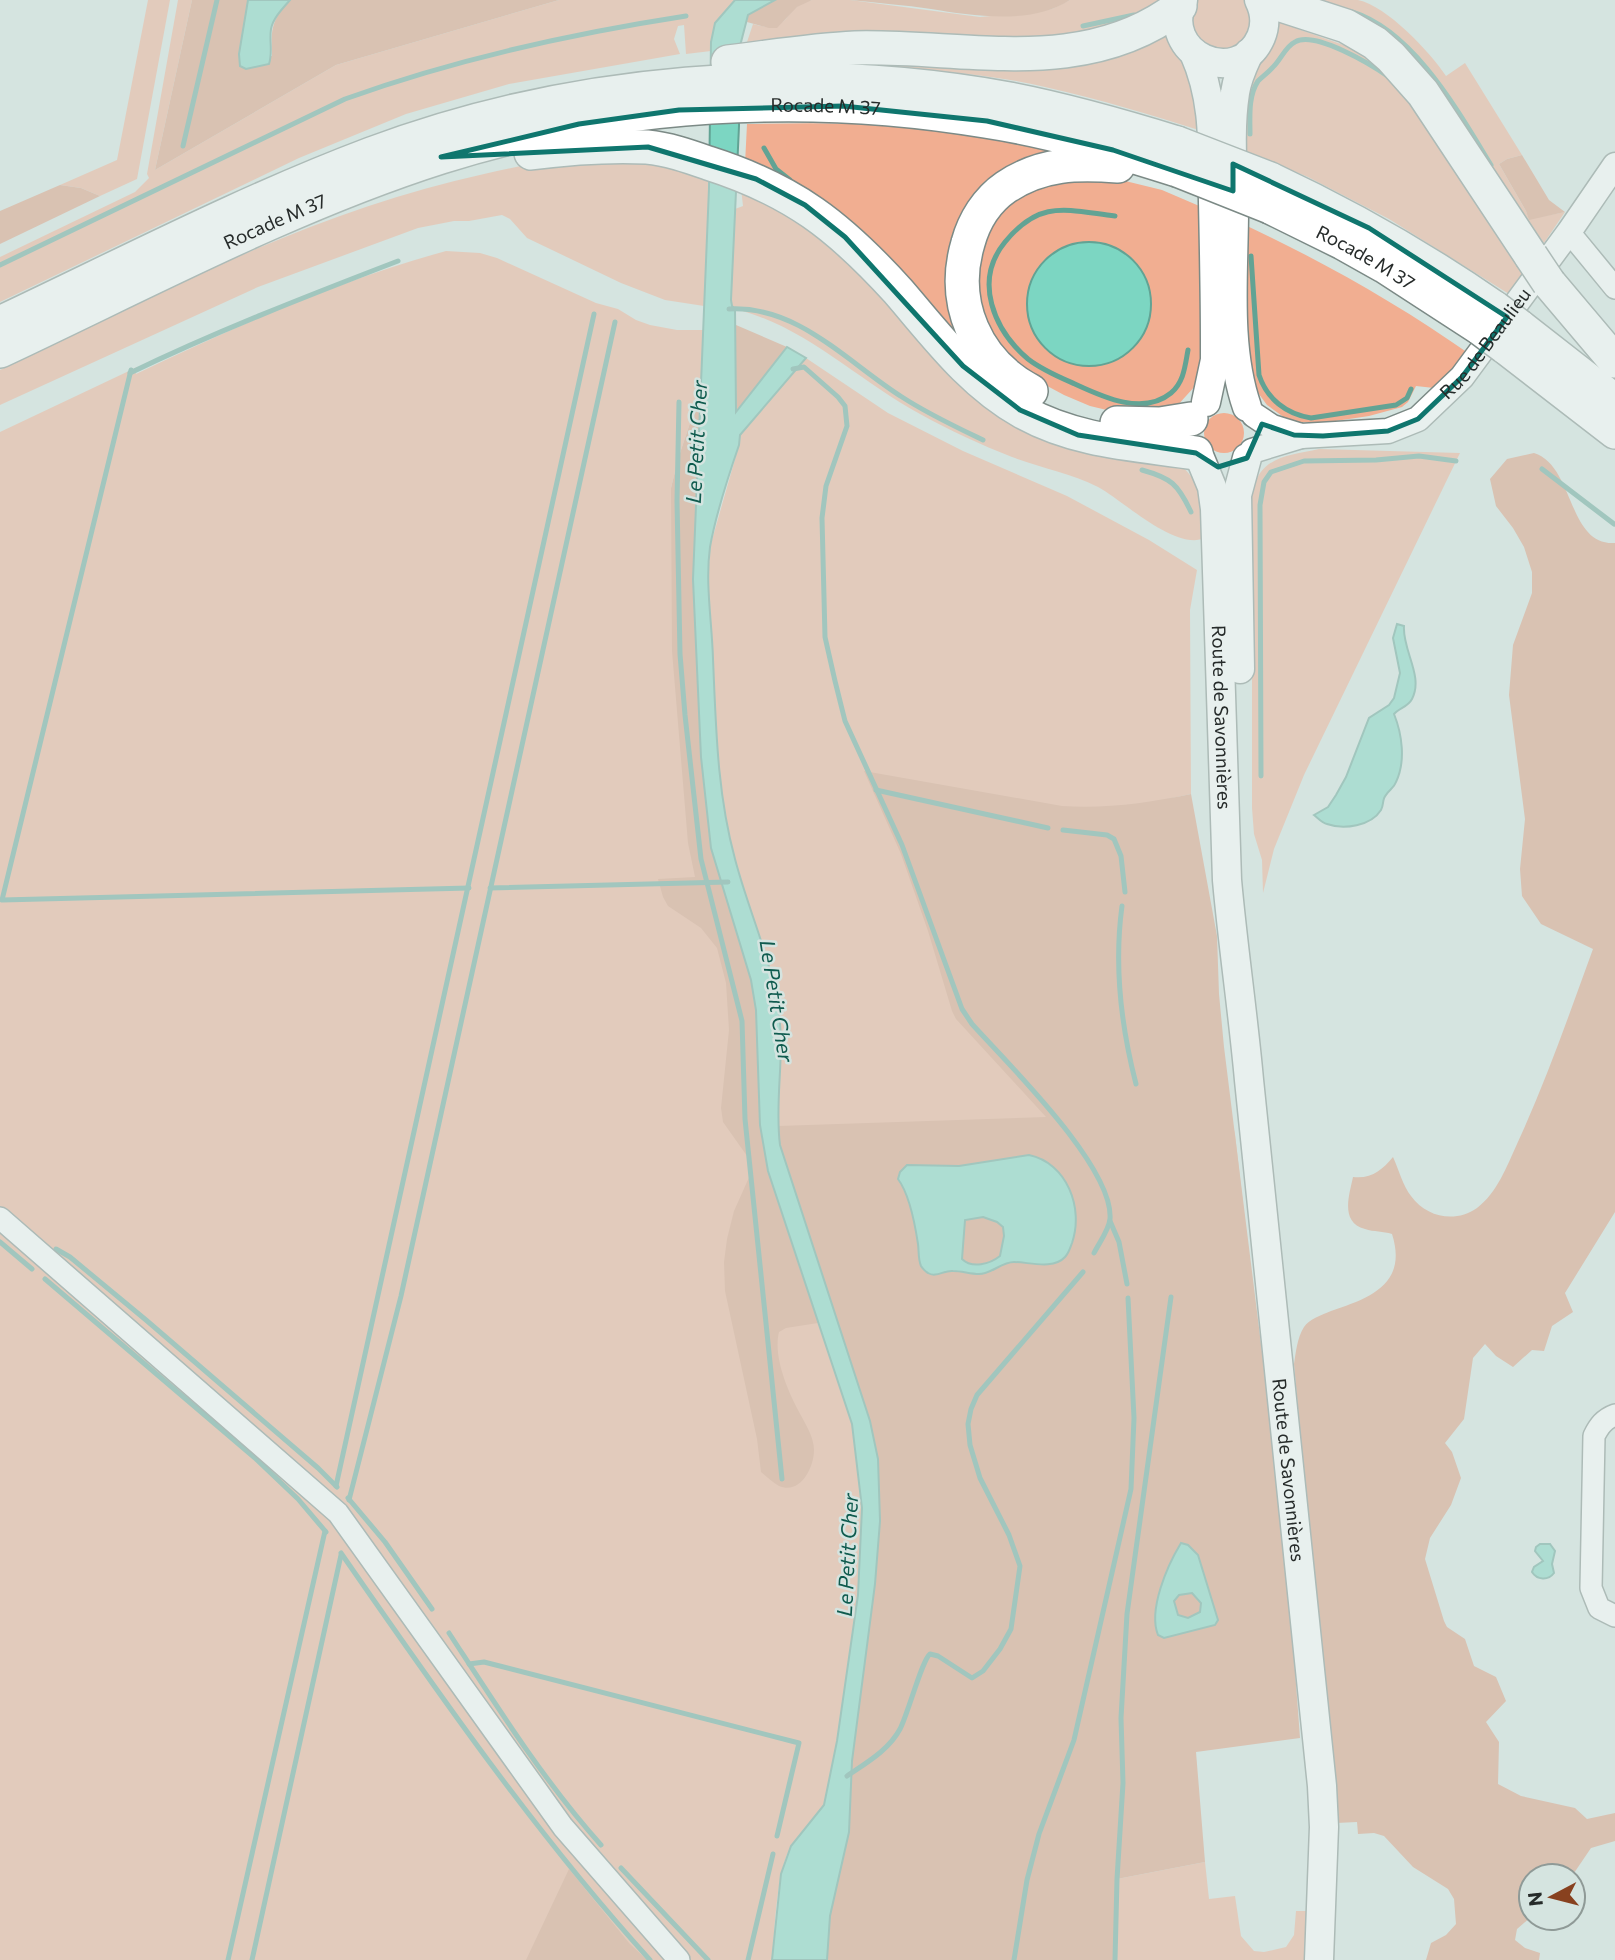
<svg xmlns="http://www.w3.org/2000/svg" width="1615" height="1960" font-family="Commissioner,sans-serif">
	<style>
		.green { fill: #f1ae91; fill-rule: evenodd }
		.forest { fill: #dd997b }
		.water { fill: #7cd6c2; stroke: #62a394; stroke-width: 2; fill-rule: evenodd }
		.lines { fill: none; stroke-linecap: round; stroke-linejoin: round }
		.stream { stroke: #62a394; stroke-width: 5 }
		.minor-casing { stroke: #7c8a86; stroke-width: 24 }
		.tertiary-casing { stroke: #7c8a86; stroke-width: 27 }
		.secondary-casing { stroke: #7c8a86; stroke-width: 31 }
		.trunk-casing { stroke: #7c8a86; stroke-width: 36 }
		.minor { stroke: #fff; stroke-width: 21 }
		.tertiary { stroke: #fff; stroke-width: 24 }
		.secondary { stroke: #fff; stroke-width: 28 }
		.trunk { stroke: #fff; stroke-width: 33 }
		.trunk-bridge-casing { stroke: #7c8a86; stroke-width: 36; stroke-linecap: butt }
		.trunk-bridge { stroke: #fff; stroke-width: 33 }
		.marked { fill: none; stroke: #0f766e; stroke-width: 5; stroke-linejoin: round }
		.labels { text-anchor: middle; stroke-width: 5; stroke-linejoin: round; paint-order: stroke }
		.street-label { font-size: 19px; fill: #262b2a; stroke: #d5e4e0 }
		.water-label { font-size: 21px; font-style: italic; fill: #0f5b4e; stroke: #d5e4e0 }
	</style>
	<rect width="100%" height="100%" fill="#d5e4e0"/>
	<g class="green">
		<polygon points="148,0 170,0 137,179 100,196 81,188 60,185 117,160"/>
		<path d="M178,0h14l-37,170 181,-105 223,-65h176c-13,14 -24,31 -24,51l-25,3 -2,-29 -6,1 -4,13 6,15 -171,30 -103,30 -107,44 -299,144v-45l135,-65 14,-14 -2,-4z"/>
		<path d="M812,0h38l130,17 56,-5 16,-3 18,-9h92l-16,18 -105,25 -296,5 8,-24c40,11 28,-17 59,-24z"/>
		<polygon points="1197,0 1246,0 1253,21 1246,41 1228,52 1199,44 1189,15"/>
		<path d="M1302,0c18,0 39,0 56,0 29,6 72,52 88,76l19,-13 57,92 -15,4 -8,5 27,47 3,8 36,-7 -21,31 -109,-154z"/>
		<path d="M1278,15l21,5 -1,9 60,21 35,22 132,198 -16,24 -120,-75 -81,-42 -68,-28 12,-80c19,-14 26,-30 26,-54z"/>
		<path d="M1163,30l9,20 19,16 14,66c-53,-17 -106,-33 -160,-45 -59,-14 -120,-17 -181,-22z"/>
		<path d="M747,124c51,-1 103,-2 155,3 53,5 106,15 158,26l-82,50 -4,150 -229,-189z"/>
		<path d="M631,157l78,21 -5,128 -39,-6 -44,-17 -94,-45 -17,-19 -8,-4 -33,6h-15l-36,7 -160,59 -258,118v-35c156,-76 313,-159 484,-196 28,-6 56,-13 84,-15 21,-2 42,-1 63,-2z"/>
		<path d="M1109,177l53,13 42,18v145l-8,32 -20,22 -65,4 -21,-5 -26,-11 -26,-14 -51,-47 -15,-53 20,-63 45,-35zM1032,280l117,8 2,20 -5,20 -117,-11 -2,-19z"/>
		<path d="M741,188l77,41 140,149 221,86c24,18 23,46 26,74 -30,13 -81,-37 -107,-51 -28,-14 -57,-19 -86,-30 -31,-12 -63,-27 -92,-43 -63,-34 -115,-88 -185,-105l-3,-2 -1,-7 4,-91 8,-3z"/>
		<path d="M1245,225c81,38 153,79 226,130l-37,33 -18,-2 -8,16 -6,5 -33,9 -47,7 -23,-1 -14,-4 -18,-13 -14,-19 -6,-29z"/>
		<path d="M446,251l34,2 17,5 99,45 22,6 18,11 14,5 27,5h26l-2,60 -23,69 -7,29 42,183 -5,-89 2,-35 29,-102 1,-10 66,-77 82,55 75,38 104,45 82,44 48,30 -7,40 1,184 -37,8 81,332 57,496 -465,330 22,-128 -33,-17c-7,10 -17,20 -24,30 -16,24 -17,85 -20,115h-772v-1528l131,-62 6,-3 -1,7c98,-47 204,-94 310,-123z"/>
		<circle cx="1224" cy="433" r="20"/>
		<path d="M1319,449l141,4 -156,322 -30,74 -11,44 -1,-33 -8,-26 -2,-26v-315c8,-38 37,-37 67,-44z"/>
		<polygon points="1205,1862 1209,1899 1235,1896 1241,1936 1254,1951 1264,1952 1286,1947 1294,1935 1296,1911 1308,1911 1306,1960 1115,1960 1117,1879"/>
	</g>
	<g class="forest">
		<path d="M192,0h56l-9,54 33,2c-1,-26 -1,-36 18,-56h269l-223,65 -181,105z"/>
		<polygon points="775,0 812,0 797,7 777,28 769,28 747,22 748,14"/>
		<path d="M850,0h220c-38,25 -96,16 -139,9 -26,-4 -54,-6 -81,-9z"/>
		<polygon points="1522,155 1549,200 1565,212 1529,220 1526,211 1499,164 1507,159"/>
		<polygon points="60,185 81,188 100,196 0,244 0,211"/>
		<polygon points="736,325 787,347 736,413"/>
		<path d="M701,390l-8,189 8,178 10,91 40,132 5,30 4,114 8,47 50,152 -32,5 -7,4c-6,24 8,57 19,78 6,12 16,26 16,40 0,18 -14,45 -35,36 -6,-3 -12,-9 -18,-14l-4,-33 -32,-148 -1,-29 3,-23 7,-28 17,-38 1,-10 -29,-41 -2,-14 8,-78 -3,-47 -9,-35 -16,-20 -33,-22 -5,-9 -5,-18 37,-2 -7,-34 -16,-192 -1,-163 7,-29z"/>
		<path d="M1534,453c41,13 33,93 81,90v669l-50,81 8,19 -21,14 -8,25 -12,-1 -19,17 -17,-11 -11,-12 -12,14 -9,61 -19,24 7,9 9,26 -10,27 -21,33 -5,21 19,62 3,6 18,12 9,27 22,11 10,24 -20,21 13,20 -1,42 23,12 54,12 12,11 28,-6v28l-24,7 -19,28h-41v41l-14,12 -2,11 10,8 15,5 -1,7h-113l5,-17 15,-8 10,-11 -2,-25 -6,-10 -35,-22 -29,-31 -10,-3 -16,1 -1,-12 -21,1 -42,-459c2,-12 3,-26 10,-37 5,-8 18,-12 27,-16 39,-13 77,-27 61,-77 -9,-3 -18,-2 -27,-5 -25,-7 -16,-33 -12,-52 19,2 29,-7 40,-20 6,13 10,29 18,39 16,22 45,27 66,12 20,-15 30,-42 40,-64 29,-63 52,-129 76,-195l-52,-25 -19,-28 -2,-27 5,-50 -16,-124 4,-50 19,-52v-21l-8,-25 -11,-19 -17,-22 -6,-27 17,-20z"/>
		<path d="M864,771l198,35c43,3 86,-3 129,-12l26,142 2,58 5,53 39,313 29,270 8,108 -104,14 9,110 -88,17 -2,81h-288l3,-44 19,-84 3,-71 23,-177 5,-63 -2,-62 -8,-38 -90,-276 -2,-19 268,-9 -90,-98 -4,-8 -24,-80 -27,-77z"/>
		<polygon points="569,1869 629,1943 647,1960 526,1960"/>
	</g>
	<g class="water">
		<path d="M248,0h42c-7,8 -17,18 -19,29 -2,12 2,23 -2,35l-23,5 -6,-3 -1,-12z"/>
		<path d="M735,0h40l-27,15 -9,35v76l-8,174 1,6 3,3 1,103 51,-65 19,11 -66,77 -1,10c-11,32 -23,68 -29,102 -5,37 2,75 3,112 3,68 4,134 22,200 13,50 35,97 43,148 8,46 -4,93 2,138l90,276 8,38 2,62 -5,63 -23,177 -3,71 -19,84 -3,44h-55l9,-86 10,-28 33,-41 13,-64 21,-146 4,-87 -10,-84 -84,-253 -8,-46 -4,-115 -5,-30 -40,-132 -10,-91 -8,-178 16,-391 2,-146 4,-19z"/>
		<circle cx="1089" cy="304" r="62"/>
		<path d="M1397,624l7,2c-2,24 20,50 8,73 -4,8 -13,9 -18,15 8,20 12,47 2,68 -2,6 -7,8 -10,13 -4,4 -2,10 -5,15 -10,16 -37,20 -54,14 -5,-1 -9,-6 -13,-9l14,-8 8,-12 10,-18 23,-59 20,-13 5,-7 6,-25 -7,-35z"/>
		<path d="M1029,1155c38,8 55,53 43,88 -2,5 -3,10 -7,14 -12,13 -36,5 -51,5 -13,0 -22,12 -35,12 -9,0 -17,-3 -26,-3 -9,-1 -17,7 -25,2 -2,-1 -6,-5 -7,-7 -3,-7 -2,-15 -3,-22 -3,-20 -8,-49 -20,-65l2,-7 7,-7 52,1zM983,1217l14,5 6,5 1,9 -4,20c-10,8 -28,13 -38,3l3,-39z"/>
		<path d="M1181,1543l7,2 10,10 20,65 -3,5 -51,13 -6,-3c-10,-25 9,-69 23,-92zM1192,1593l9,10 -1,9 -12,6 -10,-3 -4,-14 5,-6z"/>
		<path d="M1540,1544h10l5,7 -3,13 2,9c-6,8 -17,7 -22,-1l2,-5 9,-6 -8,-10 1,-4z"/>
	</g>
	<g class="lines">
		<g class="stream">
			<path d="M1352,12c62,19 107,101 139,153"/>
			<polyline points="1083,26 1134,15"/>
			<path d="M1250,134c0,-17 -2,-38 8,-53 5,-5 11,-9 16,-15 7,-7 12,-20 21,-24 19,-12 77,23 94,35"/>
			<polyline points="183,146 217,0"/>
			<polyline points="764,148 776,169 790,180"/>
			<path d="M1115,216c-49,-6 -75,-17 -110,26 -32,39 -11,88 23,117 14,11 31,18 47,25 28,13 68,32 96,9 13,-11 14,-27 17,-43"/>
			<path d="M1251,256l8,119c8,24 27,39 52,43l85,-13 11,-7 4,-9"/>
			<path d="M0,265l345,-166c111,-40 224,-65 341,-83"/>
			<path d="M729,309c69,-4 119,54 173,88 26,17 54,30 81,43"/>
			<path d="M793,369l11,-2 34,30 7,9 2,20 -21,60 -4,32 3,119 10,44 10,40 57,124 60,164 10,15c35,39 142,143 138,195 -1,11 -11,24 -16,34"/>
			<polyline points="131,370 2,900 469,888"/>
			<path d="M130,373c87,-42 177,-77 268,-112"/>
			<polyline points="679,402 677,501 680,654 685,715 701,859 742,1021 745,1119 782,1479"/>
			<polyline points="1542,469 1614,524"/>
			<path d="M1142,470c29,8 36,14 49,42"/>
			<polyline points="1261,776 1260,505 1264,482 1271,472 1304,461 1376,460 1419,456 1456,461"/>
			<polyline points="876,790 1048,828"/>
			<polyline points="1063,830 1107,835 1114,839 1121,856 1125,892"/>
			<polyline points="490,888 728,882"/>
			<path d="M1122,906c-8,59 -1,120 14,178"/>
			<polyline points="1110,1221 1119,1242 1127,1284"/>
			<polyline points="0,1242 32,1269"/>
			<polyline points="56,1249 70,1257 146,1320 318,1468 337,1487"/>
			<polyline points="45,1279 255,1458 298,1499 326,1532"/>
			<polyline points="336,1486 594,314"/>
			<polyline points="348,1498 385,1542 432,1609"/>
			<polyline points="349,1500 401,1296 615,322"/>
			<path d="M341,1553c97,140 195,281 309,407"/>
			<path d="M449,1633c47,72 94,147 152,212"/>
			<polyline points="469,1664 484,1662 799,1743 777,1836"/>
			<path d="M847,1776c19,-13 42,-26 53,-47 8,-15 22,-69 30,-75l8,2 34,22 11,-7 17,-22 11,-20 9,-63 -11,-31 -29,-57 -10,-33 -2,-21 3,-15 6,-14 106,-123"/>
			<polyline points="621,1868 708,1960"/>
			<polyline points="228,1960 325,1531"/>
			<polyline points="252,1960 341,1555"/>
			<polyline points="748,1960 773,1854"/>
			<polyline points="1014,1960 1027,1880 1039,1834 1074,1740 1131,1489 1134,1418 1128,1298"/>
			<polyline points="1115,1960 1117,1879 1123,1783 1121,1718 1127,1614 1171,1297"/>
		</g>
		<g class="minor-casing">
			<g id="minor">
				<polyline points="1569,232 1615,288"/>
				<polyline points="0,1218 338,1513 563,1827 679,1960"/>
				<path d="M1615,1415c-11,4 -16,11 -21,21l-3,152 8,20 16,8"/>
			</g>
		</g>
		<g class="tertiary-casing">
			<g id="tertiary">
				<path id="s1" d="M1254,415l18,12 29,9 87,-5 30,-12 44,-42 107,-145 46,-67"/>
				<polyline points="1252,451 1301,436"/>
			</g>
		</g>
		<g class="secondary-casing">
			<g id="secondary">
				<path d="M1183,0c-25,54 55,90 78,37 5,-12 4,-25 -2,-37"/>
				<path d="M1194,53c22,49 18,96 19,149 1,47 2,93 2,140v18l-9,42"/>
				<path d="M1247,407c-21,-61 -13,-133 -13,-197 -1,-38 -5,-79 1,-117 2,-15 8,-27 14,-40"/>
				<path id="s2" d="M1200,458l12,29 3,22 12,371c6,67 16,133 22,200 23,235 48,470 73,706l2,41 -5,133"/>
				<polyline points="1240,669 1237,495 1247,458"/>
			</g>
		</g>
		<g class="trunk-casing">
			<g id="trunk">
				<polyline points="1266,0 1346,26 1375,43 1391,57 1423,93 1531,256"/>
				<path d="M728,62c42,-5 84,-12 127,-14 110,-3 229,32 325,-42"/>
				<path d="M531,153c38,-5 77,-8 116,-6 21,2 41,9 61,16 85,27 131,63 190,128 38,44 73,92 125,121 54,30 113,32 173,41"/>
				<path d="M1270,179c79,37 153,79 225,129"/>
				<path id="s3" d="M1270,207l73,36 41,23 97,63"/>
				<polyline points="1549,283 1615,361"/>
				<path d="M0,323c121,-57 246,-122 371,-169 200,-75 429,-93 638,-55 57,11 113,27 168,44"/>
				<polyline points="1519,326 1615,401"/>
				<polyline points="1505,347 1615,432"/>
				<path id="s4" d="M0,351c143,-67 290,-146 441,-194 174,-55 365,-66 544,-36 66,10 129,29 192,49"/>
				<path d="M1031,391c-55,-29 -81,-88 -63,-148 6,-22 19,-43 38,-56 36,-24 72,-24 112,-21"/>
				<polyline points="1117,423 1160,424 1191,419"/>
			</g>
		</g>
		<use href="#minor" class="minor"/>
		<use href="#tertiary" class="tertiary"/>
		<use href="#secondary" class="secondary"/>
		<use href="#trunk" class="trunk"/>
		<g class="trunk-bridge-casing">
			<g id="trunk-bridge">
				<polyline points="1177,143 1270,179"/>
				<polyline points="1177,170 1270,207"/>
				<polyline points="1531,256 1549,283"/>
				<polyline points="1495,308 1519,326"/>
				<polyline points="1481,329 1505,347"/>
			</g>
		</g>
		<use href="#trunk-bridge" class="trunk-bridge"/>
	</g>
	<path d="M0 0H1615V1960H0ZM843,106l144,15 126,29 120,41v-27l136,64 138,89 -45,60 -44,42 -30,12 -65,5 -29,-1 -32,-11 -15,34 -29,9 -22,-14 -118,-18 -58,-25 -57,-44 -118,-129 -40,-32 -49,-26 -108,-32 -207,10 138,-33 100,-14z" fill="#d5e4e0" fill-opacity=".55" fill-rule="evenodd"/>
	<path class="marked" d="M843,106l144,15 126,29 120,41v-27l136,64 138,89 -45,60 -44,42 -30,12 -65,5 -29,-1 -32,-11 -15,34 -29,9 -22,-14 -118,-18 -58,-25 -57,-44 -118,-129 -40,-32 -49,-26 -108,-32 -207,10 138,-33 100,-14z"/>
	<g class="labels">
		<g class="street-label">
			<text dy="7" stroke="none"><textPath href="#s4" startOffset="872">Rocade M 37</textPath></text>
			<text dy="7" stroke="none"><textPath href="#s4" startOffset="304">Rocade M 37</textPath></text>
			<text dy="7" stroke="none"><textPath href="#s3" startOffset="108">Rocade M 37</textPath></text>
			<text dy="7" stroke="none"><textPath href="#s1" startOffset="273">Rue de Beaulieu</textPath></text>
			<text dy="7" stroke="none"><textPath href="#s2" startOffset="262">Route de Savonnières</textPath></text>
			<text dy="7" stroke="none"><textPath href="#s2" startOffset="1018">Route de Savonnières</textPath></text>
		</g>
		<g class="water-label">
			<text transform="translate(697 442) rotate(-87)" y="7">Le Petit Cher</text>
			<text transform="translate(776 1001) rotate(81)" y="7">Le Petit Cher</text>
			<text transform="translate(848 1555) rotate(-87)" y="7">Le Petit Cher</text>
		</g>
	</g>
	<g transform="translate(1552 1897) rotate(263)"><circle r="33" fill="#d5e4e0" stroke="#8f9a97" stroke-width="2"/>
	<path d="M0-5L12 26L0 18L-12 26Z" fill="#88411f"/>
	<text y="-10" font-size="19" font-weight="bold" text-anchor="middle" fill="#262b2a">N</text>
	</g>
</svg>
